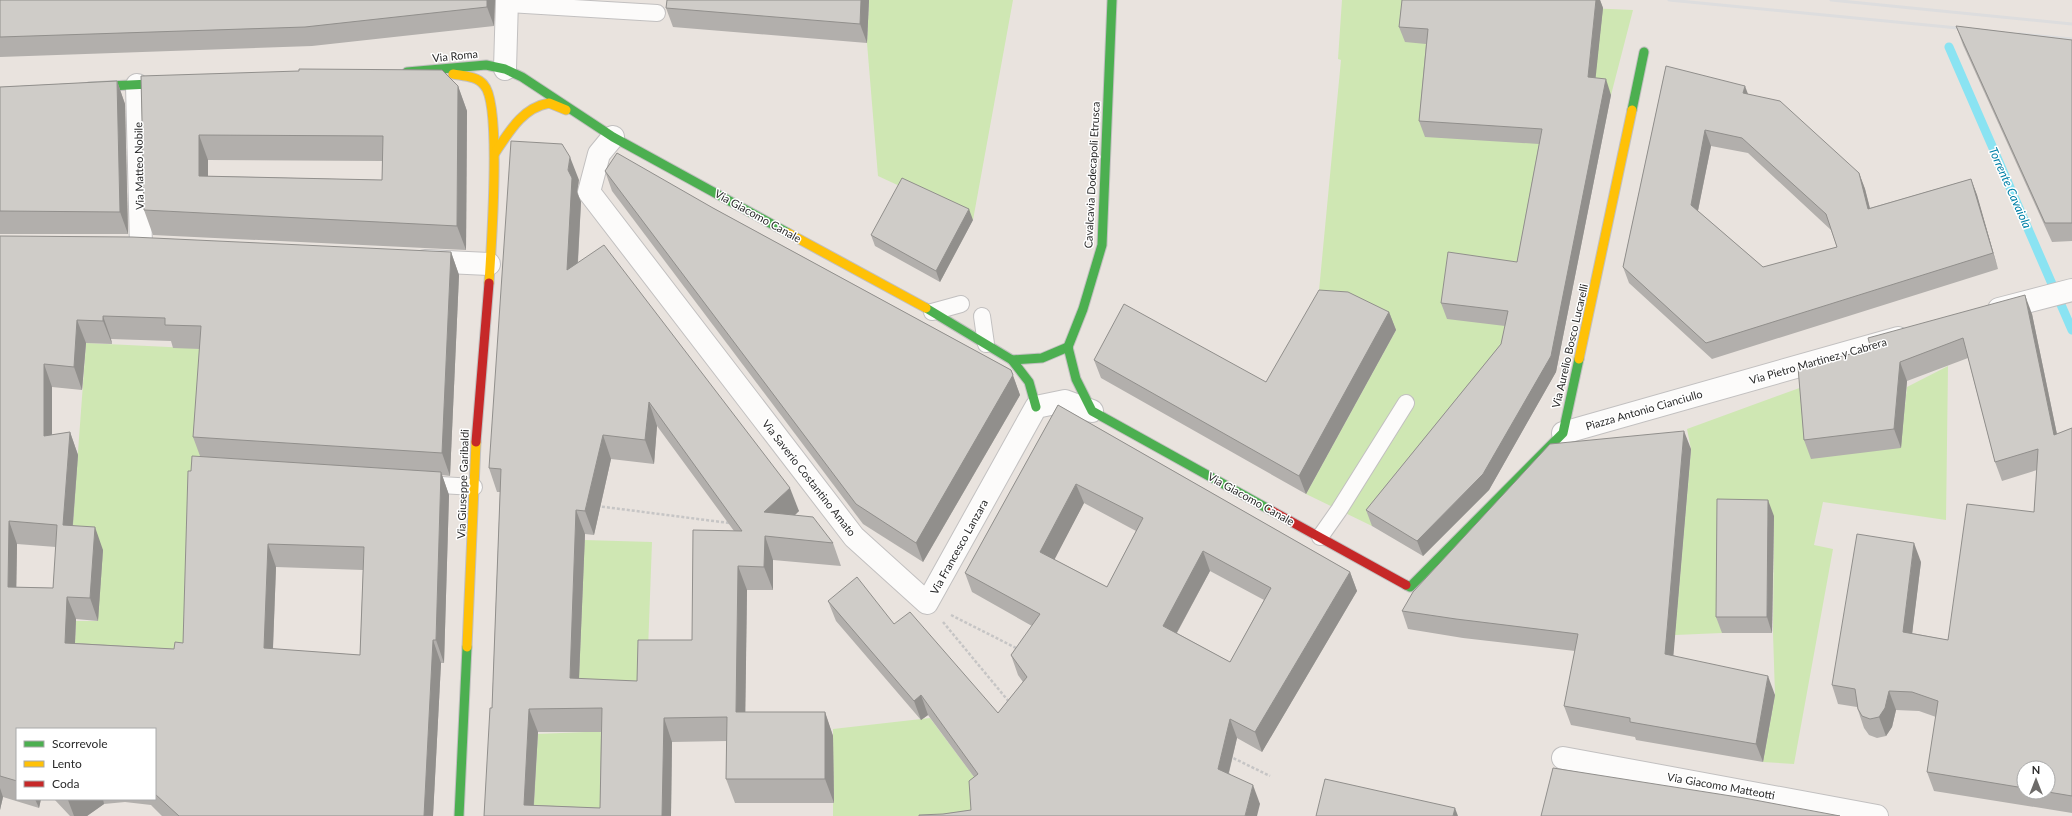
<svg xmlns="http://www.w3.org/2000/svg" width="2072" height="816" font-family="Lato,sans-serif">
	<style>
		.green { fill: #cfe7b3 }
		.lines { fill: none; stroke-linecap: round; stroke-linejoin: round }
		.stream { stroke: #8ae3f2; stroke-width: 9 }
		.lane-casing { stroke: #c2c0c0; stroke-width: 18 }
		.street-casing { stroke: #c2c0c0; stroke-width: 24 }
		.fast-casing { stroke: #c2c0c0; stroke-width: 11 }
		.slow-casing { stroke: #c2c0c0; stroke-width: 11 }
		.jam-casing { stroke: #c2c0c0; stroke-width: 11 }
		.path { stroke: #c6c5c5; stroke-width: 2.5; stroke-dasharray: 3 2; stroke-linecap: butt }
		.lane { stroke: #fcfbfa; stroke-width: 16 }
		.street { stroke: #fcfbfa; stroke-width: 22 }
		.fast { stroke: #4caf50; stroke-width: 9 }
		.slow { stroke: #ffc107; stroke-width: 9 }
		.jam { stroke: #c62828; stroke-width: 9 }
		.rail { stroke: #ddddde; stroke-width: 3 }
		.wall { fill: #b2afac; fill-rule: evenodd }
		.shaded-wall { fill: #918f8c }
		.building { fill: #cfccc8; stroke: #918f8c; fill-rule: evenodd }
		.labels { text-anchor: middle; stroke-width: 3; stroke-linejoin: round; paint-order: stroke }
		.street-label { font-size: 11px; fill: #2a2a2a; stroke: #fff }
		.water-label { font-size: 12px; font-style: italic; fill: #0080a7; stroke: #fff }
	</style>
	<rect width="100%" height="100%" fill="#e9e3de"/>
	<g class="green">
		<polygon points="869,0 1013,0 973,220 878,176 867,43"/>
		<polygon points="1342,0 1409,0 1633,10 1611,95 1547,144 1514,327 1372,526 1306,494 1396,330 1318,301 1341,60 1338,59"/>
		<polygon points="86,343 210,349 186,664 74,665 76,621 98,621 71,547"/>
		<polygon points="1948,366 1946,520 1823,502 1814,545 1833,549 1794,764 1763,762 1775,695 1773,633 1774,516 1723,515 1722,633 1675,635 1691,449 1687,429 1805,386 1900,448 1907,387"/>
		<polygon points="584,540 652,542 646,704 578,702"/>
		<polygon points="930,718 980,785 976,816 833,816 833,729"/>
		<polygon points="610,731 609,816 533,816 538,734"/>
	</g>
	<g class="lines">
		<polyline class="stream" points="1949,47 2072,330"/>
		<g class="lane-casing">
			<g id="lane">
				<polyline points="507,4 657,13"/>
				<polyline points="932,312 961,304"/>
				<polyline points="982,316 986,344"/>
				<polyline points="424,484 474,487"/>
				<polyline points="1320,537 1339,510 1406,403"/>
			</g>
		</g>
		<g class="street-casing">
			<g id="street">
				<polyline points="505,69 507,0"/>
				<polyline points="137,85 141,247"/>
				<polyline points="613,137 599,154 589,192 854,537 927,603 1036,407 1065,401 1092,411"/>
				<polyline points="425,261 489,264"/>
				<polyline points="1999,309 2072,290"/>
				<polyline points="1563,433 1898,338"/>
				<polyline points="1563,758 1877,816"/>
			</g>
		</g>
		<g class="fast-casing">
			<g id="fast">
				<polyline points="407,72 486,65 505,69 522,77 613,137 788,233"/>
				<polyline points="89,87 170,83"/>
				<polyline points="1632,110 1644,52"/>
				<polyline points="926,308 1012,360 1042,358 1068,347"/>
				<polyline points="1068,347 1076,379 1092,411 1272,511"/>
				<polyline points="1068,347 1083,309 1102,245 1112,0"/>
				<polyline points="1012,360 1029,382 1036,407"/>
				<polyline points="1406,585 1410,587 1563,433 1579,359"/>
				<polyline points="459,816 467,647"/>
			</g>
		</g>
		<g class="slow-casing">
			<g id="slow">
				<path d="M453,74c10,2 24,2 31,11 18,19 7,165 5,198"/>
				<path d="M495,153c14,-21 27,-45 54,-50l17,7"/>
				<polyline points="788,233 926,308"/>
				<polyline points="1579,359 1632,110"/>
				<polyline points="467,647 476,442"/>
			</g>
		</g>
		<g class="jam-casing">
			<g id="jam">
				<polyline points="476,442 489,283"/>
				<polyline points="1272,511 1406,585"/>
			</g>
		</g>
		<g class="path">
			<polyline points="597,506 729,523"/>
			<polyline points="951,615 1018,649"/>
			<polyline points="943,622 1010,703"/>
			<polyline points="1229,756 1270,776"/>
		</g>
		<use href="#lane" class="lane"/>
		<use href="#street" class="street"/>
		<use href="#fast" class="fast"/>
		<use href="#slow" class="slow"/>
		<use href="#jam" class="jam"/>
		<g class="rail">
			<polyline points="1669,0 1968,29"/>
			<polyline points="1831,0 2072,24"/>
			<polyline points="2019,34 2072,39"/>
		</g>
	</g>
	<g class="wall">
		<polygon points="0,0 495,0 494,26 312,46 0,57"/>
		<polygon points="667,0 869,0 867,43 673,27 666,8"/>
		<polygon points="1402,0 1600,0 1603,8 1595,78 1611,95 1556,372 1489,490 1423,556 1372,526 1366,510 1501,344 1505,326 1447,319 1441,303 1517,262 1539,144 1425,137 1419,121 1426,44 1405,42 1399,27"/>
		<polygon points="1956,26 2072,40 2072,241 2052,242 1963,45"/>
		<path d="M1666,66l82,28 111,79 6,16 5,19 101,-29 6,16 21,74 -286,90 -83,-76 -6,-16zM1711,146l37,7 83,77 6,17 -74,20 -65,-56z"/>
		<path d="M141,76l317,10 9,25 -1,139 -313,-15 -9,-25zM208,160l174,1v19l-174,-4z"/>
		<polygon points="117,81 125,104 128,234 0,234 0,87"/>
		<polygon points="605,171 713,208 1011,370 1020,395 923,562 863,524 612,191"/>
		<path d="M579,180l-2,12 4,10 -3,61 221,248 -4,4 38,28 8,23 -68,-6v30h-26l-2,122h80l8,24 1,67h-99l-9,-24 1,-38 -55,1 -1,74h-187l8,-108 8,-216h-3l-8,-24zM657,426l77,105 -42,109 -55,41 -58,-2 6,-145 9,1 17,-76 43,5zM538,732h63l-1,76 -66,-3z"/>
		<polygon points="973,220 940,282 875,246 871,235"/>
		<path d="M0,236l451,16 8,23 -9,201 -8,-1 7,20 -5,168h-3l-8,153h-271l-11,-11 -26,-3 -21,2 -17,12h-17l-16,-17h101v-70h-138v70h24l-2,9 -36,-11 -3,13zM111,339l60,2 2,7 27,1 -7,88 7,19 -9,15 -8,172 -9,6 -99,-6 1,-24 22,2 5,-71 -30,-25 5,-70 -8,-23 -18,3v-48l30,3 4,-47 26,1zM17,544l39,3 -3,41 -37,-1zM276,567l87,3 -3,85 -87,-6z"/>
		<polygon points="1389,312 1396,330 1306,494 1101,378 1094,360 1266,382"/>
		<path d="M2032,314l25,120 15,-6v385l-138,-22 -7,-19 9,-55 -17,-6 -23,-1 -4,17 -6,9 -9,2 -8,-3 -5,-7 -7,-21 -19,-3 -6,-19 89,-123 -9,71 36,7 86,-128 3,-42 -35,11 -7,-19 -27,-104 -61,23 -6,67 -90,11 -7,-19 -6,-73zM2024,768h24v24h-24z"/>
		<path d="M1058,405l292,167 7,19 -95,161 -25,-14 -8,35 31,31 -317,10 28,-4 3,-33 -46,-62 -7,5 -85,-99 -8,-20 66,23 104,89 25,-31 -5,-7 -7,-20 21,-29 -60,-34 -7,-19zM1084,503l52,28 -29,56 -53,-28zM1210,571l54,29 -34,62 -53,-29z"/>
		<polygon points="1691,449 1673,655 1775,695 1763,762 1636,740 1635,737 1571,725 1564,706 1575,651 1463,638 1408,629 1402,611"/>
		<polygon points="1774,516 1772,633 1722,633 1716,617"/>
	</g>
	<g class="shaded-wall">
		<polygon points="487,0 495,0 494,26 487,7"/>
		<polygon points="861,0 869,0 867,43 860,24"/>
		<polygon points="1596,0 1600,0 1603,8 1594,93 1588,77"/>
		<polygon points="1606,79 1611,95 1556,372 1489,490 1423,556 1417,541 1483,474"/>
		<polygon points="117,81 125,104 128,234 120,212"/>
		<polygon points="458,86 467,111 466,250 457,226"/>
		<polygon points="1745,86 1751,102 1743,93"/>
		<polygon points="1705,130 1711,146 1696,220 1691,205"/>
		<polygon points="199,135 208,160 208,201 199,176"/>
		<polygon points="570,157 579,180 577,192 581,202 576,293 567,270 568,170"/>
		<polygon points="1859,173 1865,189 1874,225 1868,209"/>
		<polygon points="1971,179 1977,195 1998,269 1993,253"/>
		<polygon points="969,209 973,220 940,282 936,271"/>
		<polygon points="451,252 459,275 450,476 442,453"/>
		<polygon points="2025,295 2032,314 2061,454 2054,435"/>
		<polygon points="1389,312 1396,330 1306,494 1299,476"/>
		<polygon points="103,316 111,339 112,344 103,321"/>
		<polygon points="77,320 86,343 82,390 74,367"/>
		<polygon points="1900,362 1907,381 1901,448 1894,429"/>
		<polygon points="44,364 52,387 52,459 44,436"/>
		<polygon points="1011,370 1020,395 923,562 916,543"/>
		<polygon points="649,402 657,426 654,464 645,440"/>
		<polygon points="1684,431 1691,449 1672,672 1665,654"/>
		<polygon points="70,432 78,455 71,547 63,525"/>
		<polygon points="603,435 611,459 594,535 585,511"/>
		<polygon points="441,472 449,495 444,663 436,640"/>
		<polygon points="1076,484 1084,503 1048,572 1040,552"/>
		<polygon points="790,488 799,511 773,536 764,512"/>
		<polygon points="1768,500 1774,516 1772,633 1767,617"/>
		<polygon points="576,510 585,534 578,702 570,678"/>
		<polygon points="9,521 17,544 16,610 8,587"/>
		<polygon points="95,527 103,550 98,621 90,598"/>
		<polygon points="765,536 773,560 773,590 764,567"/>
		<polygon points="1914,543 1921,562 1910,651 1903,632"/>
		<polygon points="268,544 276,567 272,671 264,648"/>
		<polygon points="1203,551 1210,571 1170,645 1163,626"/>
		<polygon points="738,566 747,590 745,736 736,712"/>
		<polygon points="1350,572 1357,591 1262,752 1255,732"/>
		<polygon points="67,597 76,619 74,665 65,643"/>
		<polygon points="433,640 441,663 433,816 424,816"/>
		<polygon points="1768,676 1775,695 1763,762 1756,744"/>
		<polygon points="1889,691 1896,710 1892,727 1886,736 1879,717"/>
		<polygon points="921,695 928,715 921,720 914,701"/>
		<polygon points="529,709 538,732 533,816 524,805"/>
		<polygon points="825,712 833,736 834,803 825,779"/>
		<polygon points="664,718 672,742 671,816 662,816"/>
		<polygon points="1230,719 1237,738 1225,788 1218,769"/>
		<polygon points="1253,785 1260,804 1257,816 1245,816"/>
		<polygon points="0,788 3,797 0,810"/>
		<polygon points="35,799 41,799 39,808"/>
		<polygon points="70,799 103,799 104,804 87,816 74,816 68,800"/>
		<polygon points="1455,808 1458,816 1453,816"/>
	</g>
	<g class="building">
		<polygon points="0,0 487,0 487,7 305,27 0,37"/>
		<polygon points="667,0 861,0 860,24 666,8"/>
		<polygon points="1402,0 1596,0 1588,77 1606,79 1551,356 1483,474 1417,541 1366,510 1501,344 1508,311 1441,303 1448,252 1517,262 1542,129 1419,121 1428,29 1399,27"/>
		<polygon points="1956,26 2072,40 2072,223 2045,223"/>
		<path d="M1666,66l79,20 -2,7 37,8 79,72 9,36 103,-30 22,74 -287,90 -83,-76zM1705,130l37,8 84,76 11,33 -74,20 -72,-62z"/>
		<path d="M299,69l143,1 16,16 -1,140 -313,-16 -3,-134 158,-5zM199,135l184,1 -1,44 -183,-4z"/>
		<polygon points="117,81 120,212 0,211 0,87"/>
		<path d="M511,141l51,3 8,13 -2,13 4,8 -5,92 37,-25 186,243 -26,24 49,5 20,26 -68,-7 -1,31 -26,-1 -2,146h89v67h-99l1,-62 -63,1 -2,98h-178l6,-108h2l9,-239 -12,-1zM649,402l93,129 -49,-1 -1,110h-54l-1,41 -67,-3 6,-168 9,1 18,-76 42,5zM602,708l-2,100 -76,-3 5,-96z"/>
		<polygon points="617,153 713,208 1011,370 1013,375 916,543 856,504 605,171"/>
		<polygon points="902,178 969,209 936,271 871,235"/>
		<path d="M0,236l132,1 319,15 -9,201 -249,-16 8,-111 -36,-1v-7l-62,-2v5l-26,-1 -3,47 -30,-3v72l26,-4 -7,93 32,2 -5,71 -23,-1 -2,46 109,6 1,-7 8,1 5,-172h3l1,-15 249,16 -5,168h-3l-9,176h-245l-24,-22v-65h-138v52l-17,-5zM9,521l48,4 -4,63 -45,-1zM268,544l96,3 -4,108 -96,-7z"/>
		<polygon points="1319,290 1348,292 1389,312 1299,476 1094,360 1124,304 1266,382"/>
		<polygon points="2025,295 2054,435 2072,428 2072,796 2048,792 2048,768 2024,768 2024,788 1927,772 1938,701 1912,692 1889,691 1885,708 1879,717 1870,719 1862,716 1858,709 1855,689 1832,685 1857,534 1914,543 1903,632 1948,640 1967,504 2034,512 2038,449 1995,462 1963,338 1900,362 1894,429 1804,440 1798,367 1871,349 1868,338"/>
		<path d="M1058,405l292,167 -95,160 -25,-13 -12,50 35,16 -8,31h-326v-1l24,-1 28,-4 -2,-29 9,-7 -57,-79 -7,6 -86,-100 29,-24 37,47 16,-12 88,101 29,-36 -16,-22 29,-41 -75,-41zM1076,484l67,34 -36,69 -67,-35zM1203,551l68,37 -41,74 -67,-36z"/>
		<polygon points="1684,431 1665,654 1768,676 1756,744 1630,722 1630,718 1564,706 1578,634 1456,619 1402,611 1413,592 1550,444"/>
		<polygon points="1717,499 1768,500 1767,617 1716,617"/>
		<polygon points="1553,768 1744,798 1840,816 1541,816"/>
		<polygon points="1325,779 1455,808 1453,816 1316,816"/>
	</g>
	<g class="labels">
		<g class="street-label">
			<text transform="translate(455 56) rotate(-6)" y="4">Via Roma</text>
			<text transform="translate(139 166) rotate(-91)" y="4">Via Matteo Nobile</text>
			<text transform="translate(1092 175) rotate(-87)" y="4">Cavalcavia Dodecapoli Etrusca</text>
			<text transform="translate(758 216) rotate(29)" y="4">Via Giacomo Canale</text>
			<text transform="translate(1570 346) rotate(-77)" y="4">Via Aurelio Bosco Lucarelli</text>
			<text transform="translate(1818 361) rotate(-16)" y="4">Via Pietro Martinez y Cabrera</text>
			<text transform="translate(1644 410) rotate(-16)" y="4">Piazza Antonio Cianciullo</text>
			<text transform="translate(809 478) rotate(52)" y="4">Via Saverio Costantino Amato</text>
			<text transform="translate(463 484) rotate(-88)" y="4">Via Giuseppe Garibaldi</text>
			<text transform="translate(1251 499) rotate(29)" y="4">Via Giacomo Canale</text>
			<text transform="translate(959 547) rotate(-61)" y="4">Via Francesco Lanzara</text>
			<text transform="translate(1721 786) rotate(10)" y="4">Via Giacomo Matteotti</text>
		</g>
		<g class="water-label">
			<text transform="translate(2010 188) rotate(66)" y="4">Torrente Cavaiola</text>
		</g>
	</g>
	<rect x="16" y="728" width="140" height="72" fill="#ffffff" stroke="#aaaaaa"/>
	<rect x="24" y="741" width="20" height="6" fill="#4caf50" stroke="#aaaaaa"/>
	<text x="52" y="748" font-size="12" fill="#2a2a2a">Scorrevole</text>
	<rect x="24" y="761" width="20" height="6" fill="#ffc107" stroke="#aaaaaa"/>
	<text x="52" y="768" font-size="12" fill="#2a2a2a">Lento</text>
	<rect x="24" y="781" width="20" height="6" fill="#c62828" stroke="#aaaaaa"/>
	<text x="52" y="788" font-size="12" fill="#2a2a2a">Coda</text>
	<g transform="translate(2036 780)"><circle r="19" fill="#ffffff" stroke="#aaaaaa"/>
	<path d="M0-3L7 15L0 10L-7 15Z" fill="#6d6b69"/>
	<text y="-6" font-size="11" font-weight="bold" text-anchor="middle" fill="#2a2a2a">N</text>
	</g>
</svg>
